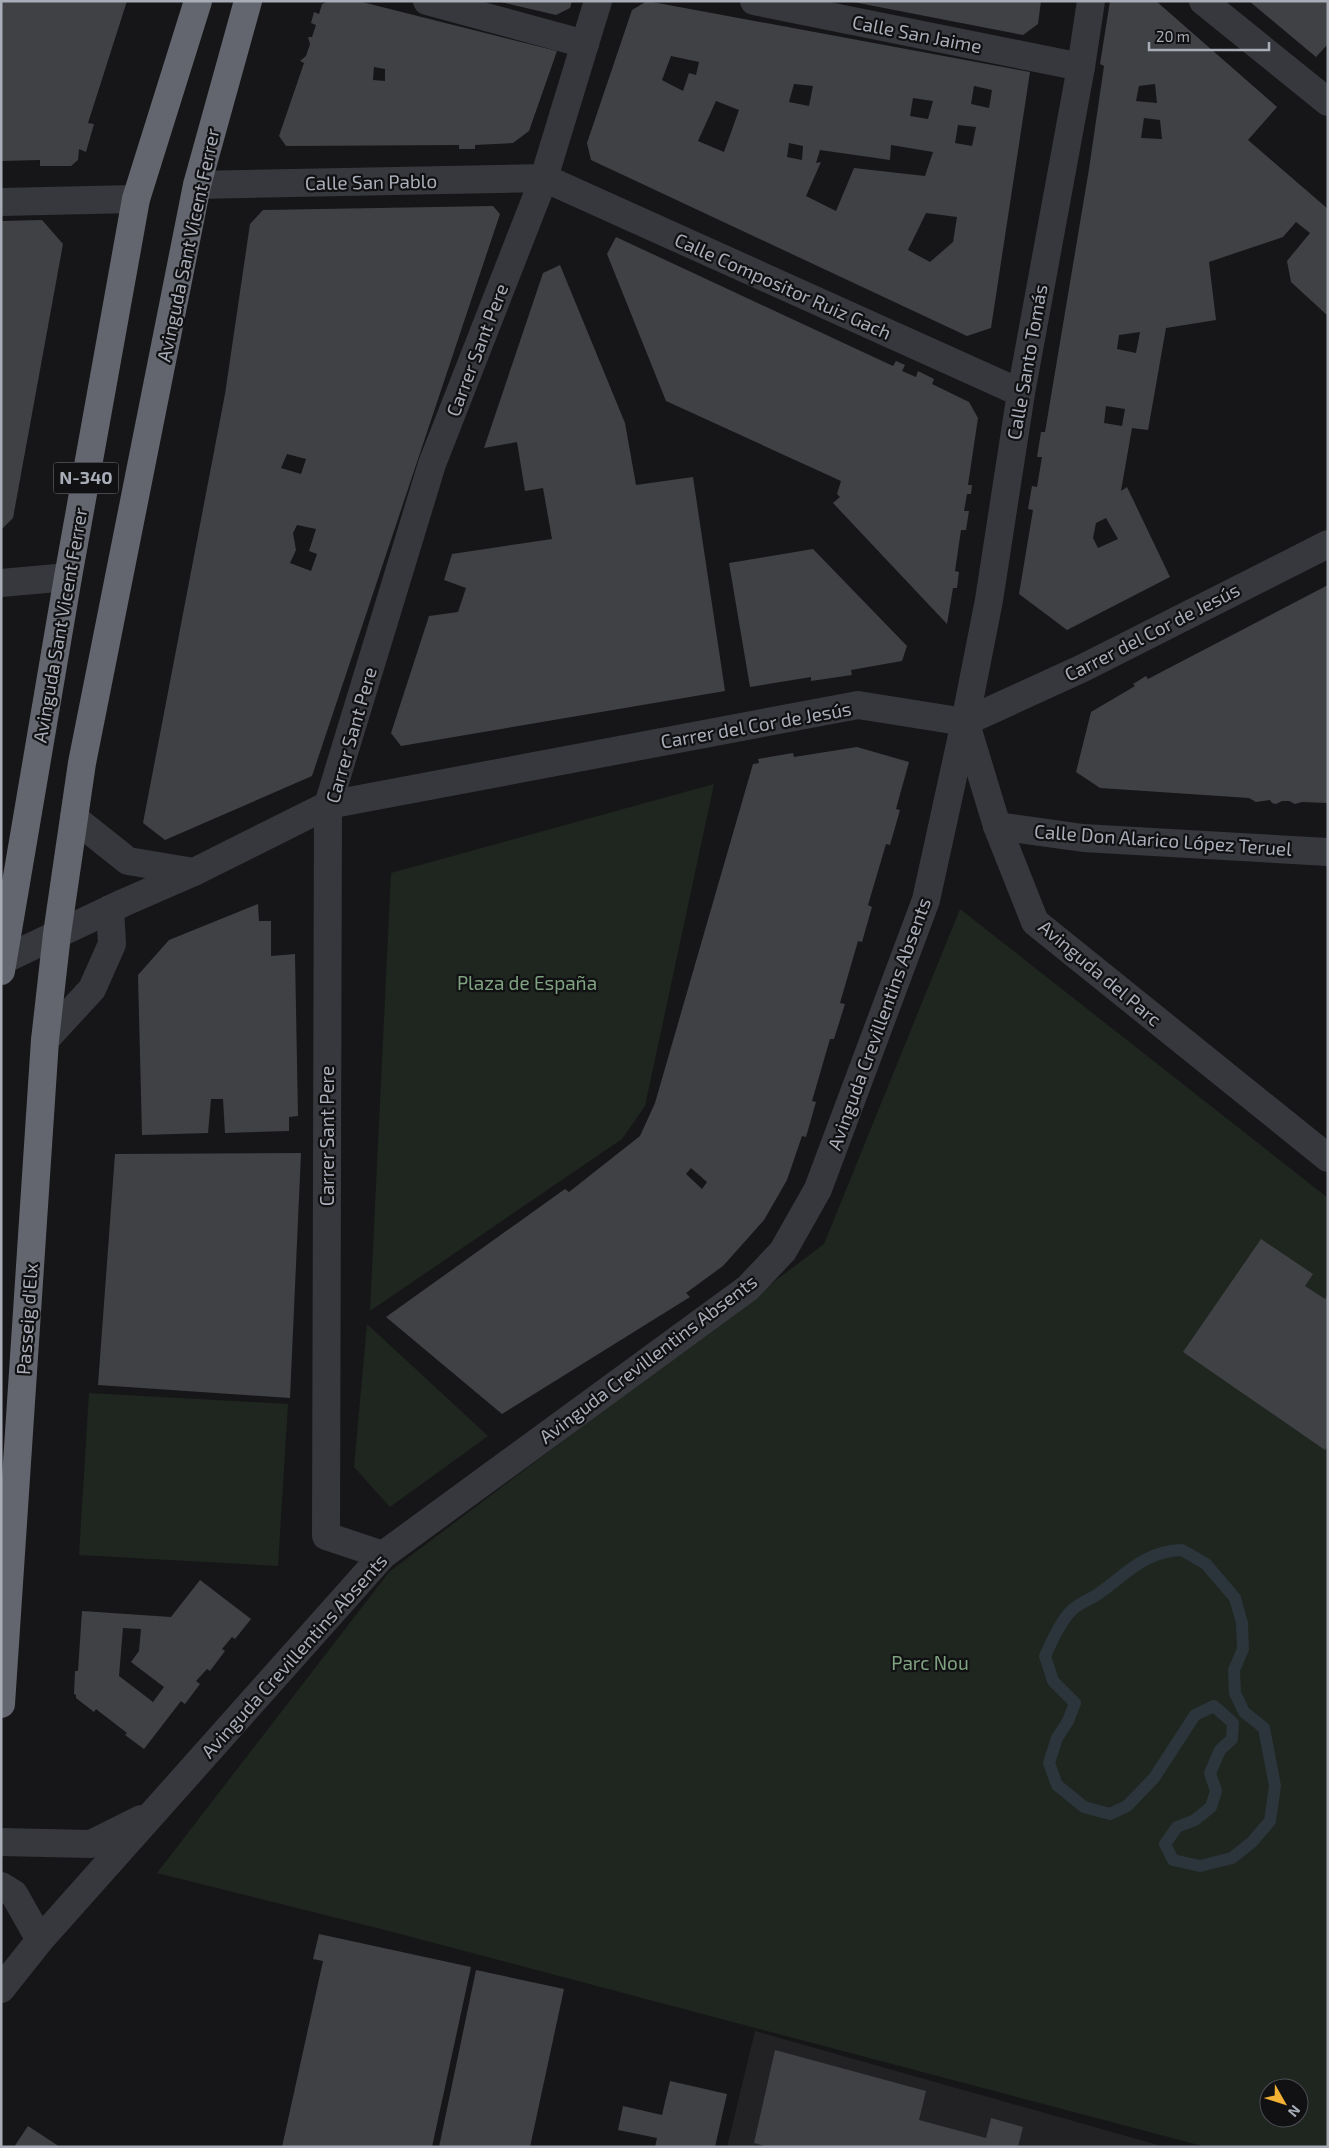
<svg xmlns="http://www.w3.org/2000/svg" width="1329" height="2148" font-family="'Exo 2',sans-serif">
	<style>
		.built { fill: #222225 }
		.green { fill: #1e261f; fill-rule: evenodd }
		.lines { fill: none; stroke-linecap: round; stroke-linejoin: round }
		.stream { stroke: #2c353c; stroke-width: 12 }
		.building { fill: #404145; fill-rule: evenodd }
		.minor { stroke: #37383d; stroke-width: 28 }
		.highway { stroke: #63666e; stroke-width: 28 }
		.labels { text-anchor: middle; stroke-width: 4.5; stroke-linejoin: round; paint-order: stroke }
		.shield { fill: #111113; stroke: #7b7e86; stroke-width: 1 }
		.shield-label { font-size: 18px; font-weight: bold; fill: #a8adb8 }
		.street-label { font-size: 19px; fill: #a8adb8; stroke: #111113 }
		.park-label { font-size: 19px; fill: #7fa381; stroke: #111113 }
	</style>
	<rect width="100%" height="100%" fill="#161618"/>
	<polygon class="built" points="755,2031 1165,2147 727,2147"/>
	<g class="green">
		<polygon points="714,784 645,1106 622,1139 370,1311 391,873"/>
		<path d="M960,909l368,289v949h-122l-821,-217 -228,-57 232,-301 435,-328zM1269,2088h30v30h-30z"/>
		<polygon points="367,1324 488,1436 390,1507 354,1467"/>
		<polygon points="89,1393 288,1404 278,1566 79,1555"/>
	</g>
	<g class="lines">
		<path class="stream" d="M1182,1550l24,14 29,34 7,25 1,26 -9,21 1,23 9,19 20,16 11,58 -5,35 -18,21 -20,16 -32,8 -27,-6 -8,-16 12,-17 18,-7 16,-13 5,-16 -6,-18 10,-23 12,-11 1,-16 -19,-17 -19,9 -41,63 -27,28 -17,8 -26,-7 -27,-22 -8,-22 8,-25 11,-17 7,-18 -22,-22 -8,-25c7,-15 15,-34 27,-46 6,-6 16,-10 23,-14 30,-20 48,-45 87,-46z"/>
	</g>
	<g class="building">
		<polygon points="1,1 127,1 88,123 94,124 86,152 79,149 78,160 71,166 40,166 40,160 1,161"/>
		<path d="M329,1h29l199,50 -28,80 -16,12 -38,2v4h-16v-4l-173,1 -7,-10 25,-73 -4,-2 6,-5 4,-12 -2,-7h4l4,-12 -5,-2 3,-11 5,2 3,-10zM374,67l11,2v12l-12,-1z"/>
		<polygon points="572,1 570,8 556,15 501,2"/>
		<path d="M647,1l383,71 -39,256 -24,8 -376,-176 -4,-17 45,-133zM671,56l28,6 -3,13 -7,-2 -6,18 -21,-11zM794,84l19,2 -4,20 -20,-4zM974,86l18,4 -3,18 -18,-4zM913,98l20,3 -5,18 -18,-3zM716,101l23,9 -15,42 -26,-11zM958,125l18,2 -4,19 -17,-3zM789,143l14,3 -1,14 -15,-3zM891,145l42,7 -8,24 -71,-8 -18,43 -30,-15 15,-34 -5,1 4,-13 70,10zM926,213l31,4 -4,25 -23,20 -22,-12z"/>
		<polygon points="848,1 1041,1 1038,24 1023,35"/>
		<path d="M1110,1h46l121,106 -29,33 80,69v107l-37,-34 -4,-21 23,-28 -14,-11 -13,15 -74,25 7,58 -50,8 -18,102 -16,-2 -11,63 6,-4 43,90 -103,53 -48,-36 14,-84 -5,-1 4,-23 5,1 5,-30h-5l4,-25h4l44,-263 15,-103 -4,-2zM1155,84l2,19 -21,-2 3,-15zM1144,118l16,2 2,19 -21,-1zM1140,332l-4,21 -19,-4 2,-14zM1106,406l19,3 -3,17 -18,-3zM1106,518l12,21 -20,9 -5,-10 3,-15z"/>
		<polygon points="1249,1 1328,1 1328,44 1316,57"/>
		<path d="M493,206l7,8 -188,562 -147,64 -22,-17 82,-429 25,-170 13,-14zM287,454l19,5 -5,15 -20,-6zM297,525l19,4 -7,22 8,3 -6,17 -21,-8 6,-13 -3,-17z"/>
		<polygon points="42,220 63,244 13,518 1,530 1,221"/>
		<polygon points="616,237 893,366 896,361 905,365 902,371 916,377 918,371 934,379 932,384 969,402 978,418 968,485 972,485 971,494 967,494 964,511 969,511 966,530 961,530 955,571 959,572 957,588 953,588 947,624 833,503 840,497 837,494 841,481 666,401 607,254"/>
		<polygon points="560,265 625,423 636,485 693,477 725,691 401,746 391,733 429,616 458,612 466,588 444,580 452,554 552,539 543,488 525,491 517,442 484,448 543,273"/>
		<polygon points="813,549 907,646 902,661 851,670 852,675 811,681 811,677 750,687 729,563"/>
		<polygon points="1328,585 1328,803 1302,802 1295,804 1289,801 1282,801 1276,804 1272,803 1270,800 1256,802 1249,798 1100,788 1076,772 1091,712 1135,686 1133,684 1146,676 1148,679"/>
		<path d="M857,747l52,15 -13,47 4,1 -10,35 -4,-1 -18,61 4,2 -10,35 -4,-1 -18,62 5,1 -11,35h-4l-18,62 4,1 -10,35 -4,-1 -15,44 -23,40 -41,46 -37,27 4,4 -188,117 -116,-97 179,-128 4,3 71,-56 15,-33 98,-339 6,-1 -1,-4 35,-6 1,4zM691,1168l16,14 -5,7 -16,-15z"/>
		<polygon points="258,904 259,921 271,921 271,956 295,954 298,1116 289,1117 289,1131 225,1133 223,1099 211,1099 208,1133 142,1135 138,975 169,940"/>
		<polygon points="301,1153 290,1398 98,1385 115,1154"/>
		<polygon points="1261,1239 1313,1274 1305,1286 1325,1299 1328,1295 1328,1446 1325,1450 1183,1352"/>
		<path d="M200,1580l51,39 -16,20 -3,-2 -10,12 3,2 -15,20 -3,-2 -11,12 4,3 -15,20 -4,-3 -37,48 -19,-14 2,-2 -31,-24 -2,3 -18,-14v-3l-2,-1 1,-23h3l4,-60 89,6zM123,1628l18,1 -2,22 -8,11 33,25 -11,15 -34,-26z"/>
		<polygon points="319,1934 471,1967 432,2147 282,2147 323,1961 313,1959"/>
		<polygon points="476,1970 564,1989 530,2147 439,2147"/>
		<polygon points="775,2050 926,2091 919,2120 986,2138 991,2118 1023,2127 1018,2147 768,2147 754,2143"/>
		<polygon points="670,2081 727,2094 715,2147 655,2147 657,2138 618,2130 623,2106 662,2115"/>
		<polygon points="28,2126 60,2147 14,2147"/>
	</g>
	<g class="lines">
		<g class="minor">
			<polyline points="427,1 585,44"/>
			<polyline points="754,1 1081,67"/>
			<polyline points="1203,1 1328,102"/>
			<polyline points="197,185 544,178 1021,393"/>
			<polyline points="1,202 136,199"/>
			<polyline points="1,583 68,577"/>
			<polyline points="966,724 997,826 1035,922 1328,1158"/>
			<polyline points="74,818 128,861 194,872"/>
			<polyline points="997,826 1083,838 1328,852"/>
			<polyline points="1,961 123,903 194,872 328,805 858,705 965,722 1083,668 1328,544"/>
			<polyline points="45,1040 92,989 112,944 110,909"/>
			<polyline points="383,1555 326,1536 328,805 432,464 544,178 598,1"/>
			<polyline points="1,1842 91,1844 141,1819"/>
			<polyline points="1,1886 14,1894 40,1940"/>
			<polyline points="1,1989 40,1940 383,1555 748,1288 783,1251 818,1189 926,900 965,722 989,600 1021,393 1081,67 1091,1"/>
		</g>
		<g class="highway">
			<polyline points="1,971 68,577 136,199 198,1"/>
			<polyline points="1,1704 45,1040 57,934 82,763 197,185 248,1"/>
		</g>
	</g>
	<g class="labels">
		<rect class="shield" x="53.5" y="462.5" width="65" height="31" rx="4"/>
		<g class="shield-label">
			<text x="86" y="484">N-340</text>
		</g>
		<g class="street-label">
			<text transform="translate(917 34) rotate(11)" y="7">Calle San Jaime</text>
			<text transform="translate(371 182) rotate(-1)" y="7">Calle San Pablo</text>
			<text transform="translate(188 245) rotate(-78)" y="7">Avinguda Sant Vicent Ferrer</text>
			<text transform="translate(783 286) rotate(24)" y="7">Calle Compositor Ruiz Gach</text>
			<text transform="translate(477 350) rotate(-69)" y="7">Carrer Sant Pere</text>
			<text transform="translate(1027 362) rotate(-80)" y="7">Calle Santo Tomás</text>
			<text transform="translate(60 625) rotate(-80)" y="7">Avinguda Sant Vicent Ferrer</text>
			<text transform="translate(1152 632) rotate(-27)" y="7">Carrer del Cor de Jesús</text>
			<text transform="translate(756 725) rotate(-10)" y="7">Carrer del Cor de Jesús</text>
			<text transform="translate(351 735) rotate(-74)" y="7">Carrer Sant Pere</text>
			<text transform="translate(1163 840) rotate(4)" y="7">Calle Don Alarico López Teruel</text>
			<text transform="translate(1100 973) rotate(40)" y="7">Avinguda del Parc</text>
			<text transform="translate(879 1024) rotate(-70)" y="7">Avinguda Crevillentins Absents</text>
			<text transform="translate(327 1136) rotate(-90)" y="7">Carrer Sant Pere</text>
			<text transform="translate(27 1319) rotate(-86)" y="7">Passeig d'Elx</text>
			<text transform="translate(648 1359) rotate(-37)" y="7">Avinguda Crevillentins Absents</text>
			<text transform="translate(294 1656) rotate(-48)" y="7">Avinguda Crevillentins Absents</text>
		</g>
		<g class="park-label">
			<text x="527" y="990">Plaza de España</text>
			<text x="930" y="1670">Parc Nou</text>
		</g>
	</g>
	<rect width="1329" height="2148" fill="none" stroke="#a8adb8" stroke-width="5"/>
	<g transform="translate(1284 2103) rotate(129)"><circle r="24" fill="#111113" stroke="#4d4f55"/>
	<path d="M0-4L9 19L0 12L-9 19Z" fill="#f2b134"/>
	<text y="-8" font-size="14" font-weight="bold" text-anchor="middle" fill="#a8adb8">N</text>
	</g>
	<path d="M1149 42v8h120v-8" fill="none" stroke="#a8adb8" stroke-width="2.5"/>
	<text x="1156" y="42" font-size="15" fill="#a8adb8" stroke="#111113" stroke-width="4" paint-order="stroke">20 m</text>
</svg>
